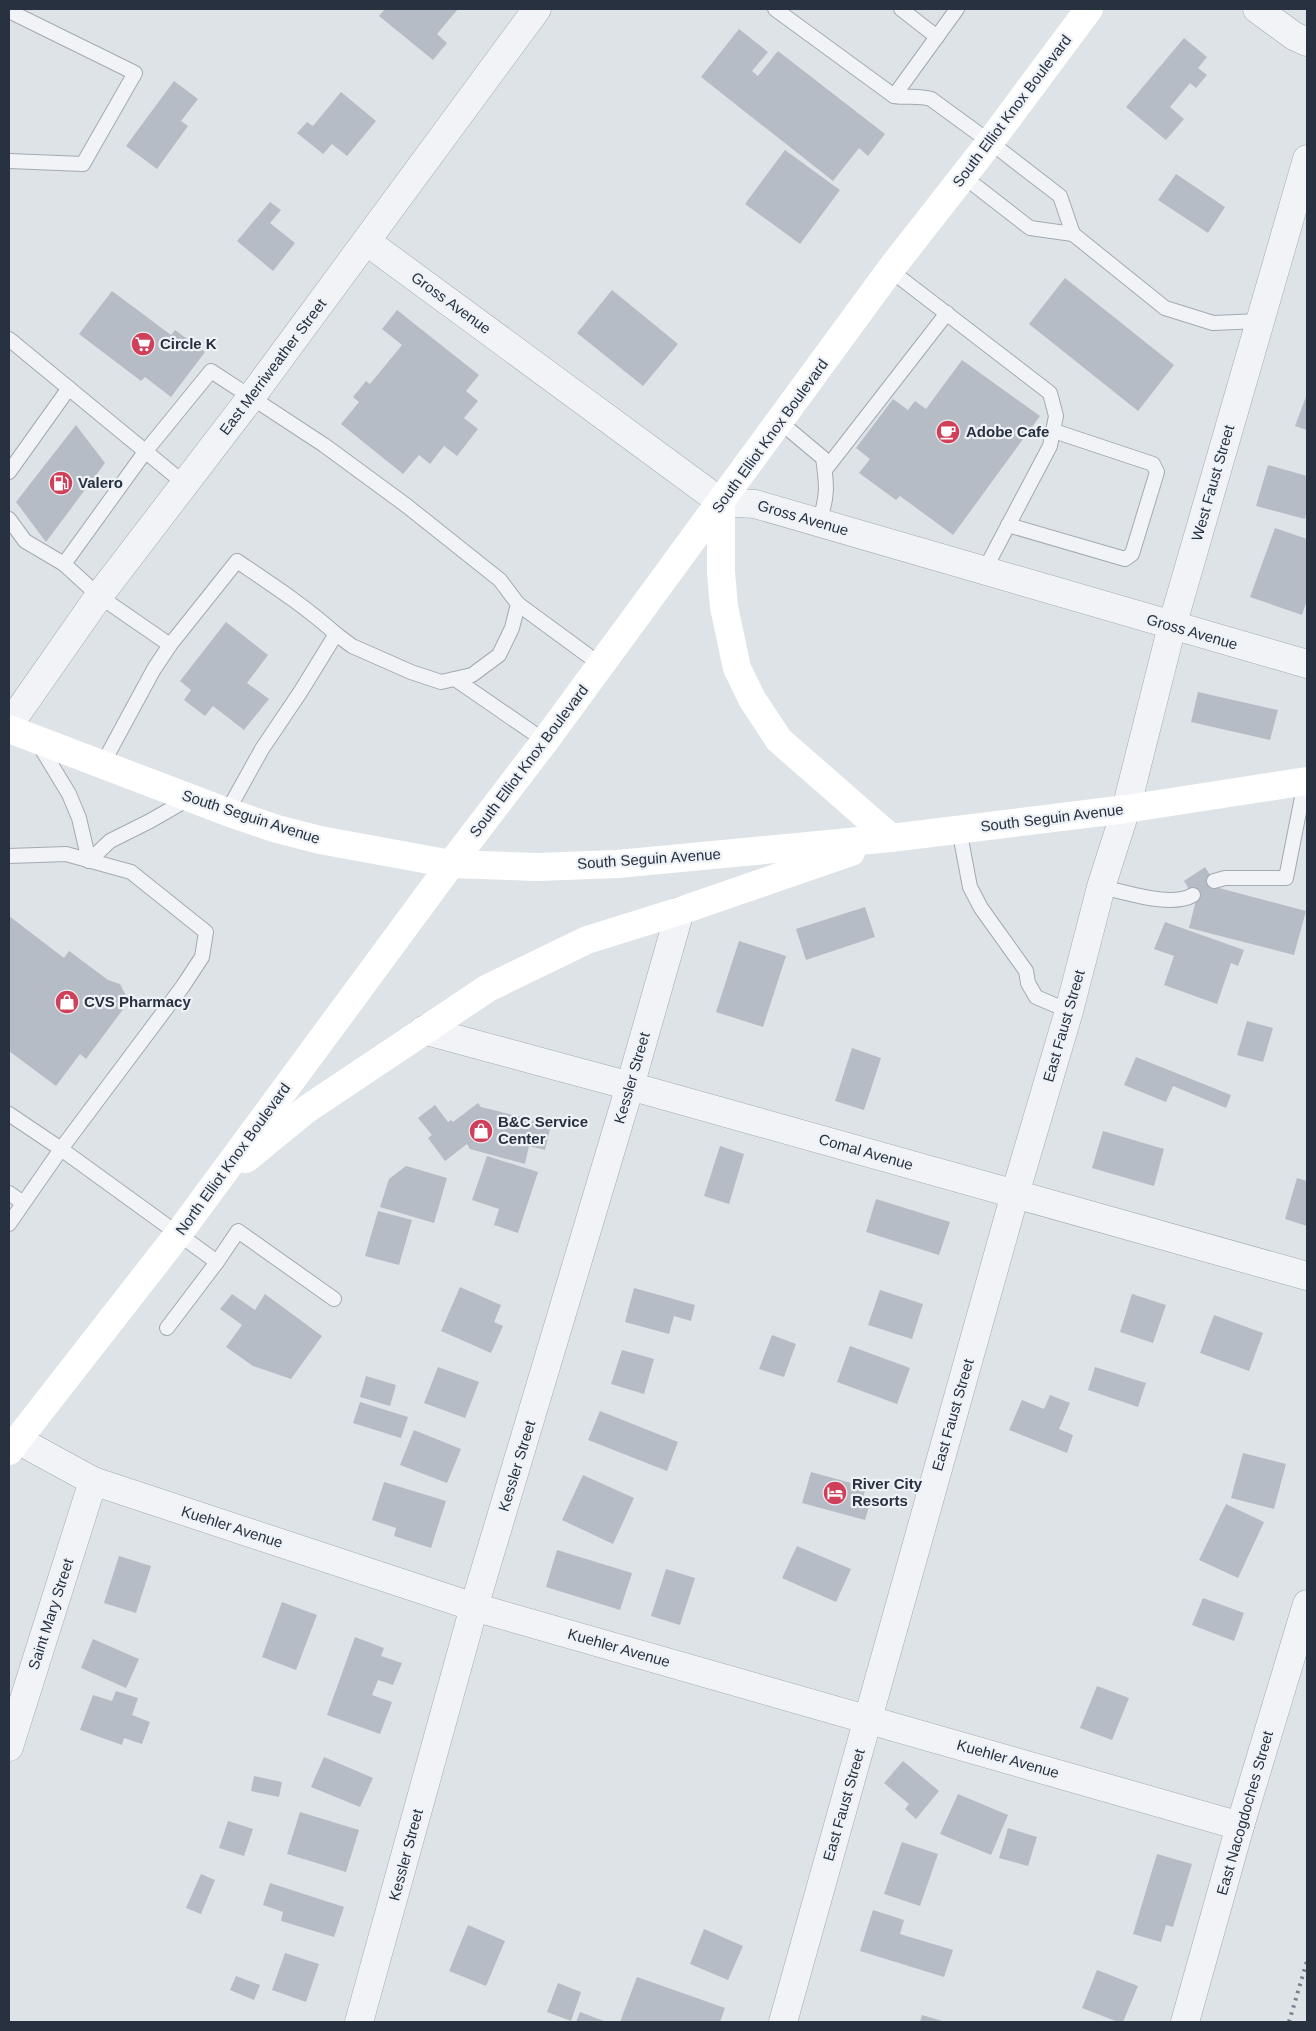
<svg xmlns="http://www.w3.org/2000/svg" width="1316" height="2031" font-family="Arial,sans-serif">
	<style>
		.building { fill: #b6bcc5 }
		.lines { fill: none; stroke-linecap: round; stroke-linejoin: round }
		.service-casing { stroke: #a3aab2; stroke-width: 16 }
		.minor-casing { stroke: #a3aab2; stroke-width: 29 }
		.service { stroke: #f1f3f7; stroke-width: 14 }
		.minor { stroke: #f1f3f7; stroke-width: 28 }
		.secondary { stroke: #fff; stroke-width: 28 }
		.rail { stroke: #788292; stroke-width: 4; stroke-dasharray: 2.5 5; stroke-linecap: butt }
		.labels { text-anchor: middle; stroke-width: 4.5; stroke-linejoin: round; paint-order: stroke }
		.street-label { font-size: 15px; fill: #273140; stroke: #eef2f6 }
		.poi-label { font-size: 15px; font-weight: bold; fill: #273140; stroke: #eef2f6; text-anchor: start }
	</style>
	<rect width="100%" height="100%" fill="#dee3e8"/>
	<g class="building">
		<polygon points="385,9 458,9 437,34 447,43 433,60 379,16"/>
		<polygon points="739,29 768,52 752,71 758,76 778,51 885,134 868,156 859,148 833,181 701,77"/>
		<polygon points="1184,38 1207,57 1198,68 1207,75 1196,88 1190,83 1170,107 1184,119 1166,140 1126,107"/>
		<polygon points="174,81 198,99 181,121 188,126 157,169 126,146"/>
		<polygon points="341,92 376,121 347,156 332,144 323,154 297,133 307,122 313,126"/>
		<polygon points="785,150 840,190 800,244 745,204"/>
		<polygon points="1176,174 1225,207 1208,233 1158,200"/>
		<polygon points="270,202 281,210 270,223 295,243 273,271 237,241"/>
		<polygon points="1065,278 1174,365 1138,411 1029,324"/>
		<polygon points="612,290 678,344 643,386 577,333"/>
		<polygon points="112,291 171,335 175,330 205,352 171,397 145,377 141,381 79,334"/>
		<polygon points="397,310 479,375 466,391 478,401 464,418 478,429 457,456 444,446 430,464 419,455 403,474 341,424 359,402 353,397 366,381 370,384 402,345 382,329"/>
		<polygon points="962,360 1040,416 953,535 900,496 896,500 859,473 870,459 856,448 893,399 908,410 915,401 926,409"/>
		<polygon points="1307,394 1307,430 1295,426"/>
		<polygon points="76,425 105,463 46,542 16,502"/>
		<polygon points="1268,465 1307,476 1307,510 1305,519 1256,506"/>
		<polygon points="1275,528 1307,539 1307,600 1302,615 1250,597"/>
		<polygon points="226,622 268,655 247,683 269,699 244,730 213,706 205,716 184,700 191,690 180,681"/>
		<polygon points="1198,692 1278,710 1270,740 1191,722"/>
		<polygon points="1205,867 1219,888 1306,911 1294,955 1189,928 1196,900 1184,881"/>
		<polygon points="865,907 875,937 806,960 796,929"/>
		<polygon points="9,916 64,958 69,951 108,980 120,984 126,996 124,1008 86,1059 80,1054 56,1086 9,1051"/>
		<polygon points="1165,922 1244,950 1238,966 1231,963 1217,1004 1164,985 1174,956 1154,949"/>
		<polygon points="739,941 786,956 763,1027 716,1012"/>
		<polygon points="1247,1021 1273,1028 1263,1062 1237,1055"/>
		<polygon points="852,1048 881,1058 864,1110 835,1101"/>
		<polygon points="1136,1057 1231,1095 1226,1108 1173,1086 1166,1102 1124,1085"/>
		<polygon points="478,1103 481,1107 537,1121 536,1125 550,1129 545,1150 529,1146 525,1164 470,1149 467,1144 445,1161 428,1138 432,1135 418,1118 435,1105 448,1122 451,1120 453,1122"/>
		<polygon points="1103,1131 1164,1149 1154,1186 1092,1168"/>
		<polygon points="720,1146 744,1154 729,1204 704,1196"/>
		<polygon points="487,1156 538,1172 518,1233 494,1225 499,1209 472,1200"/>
		<polygon points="406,1166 447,1178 434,1223 380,1207 389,1179"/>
		<polygon points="1297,1178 1307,1181 1307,1226 1285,1219"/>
		<polygon points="876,1199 950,1222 939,1255 866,1232"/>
		<polygon points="378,1211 412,1220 399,1265 365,1256"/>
		<polygon points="460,1287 501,1305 494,1322 503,1326 491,1353 441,1331"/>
		<polygon points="634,1288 695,1305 691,1321 674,1316 669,1334 625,1322"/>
		<polygon points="880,1290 923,1304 912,1339 868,1325"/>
		<polygon points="232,1294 255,1310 265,1294 322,1336 291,1379 253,1366 226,1347 242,1325 220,1309"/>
		<polygon points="1132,1294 1166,1305 1153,1343 1120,1332"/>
		<polygon points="1214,1315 1263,1333 1249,1371 1200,1353"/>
		<polygon points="772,1335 796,1344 784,1377 759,1369"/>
		<polygon points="850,1346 910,1368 897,1404 837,1382"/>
		<polygon points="622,1350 654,1359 644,1394 611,1384"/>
		<polygon points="438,1367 479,1382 465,1418 424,1403"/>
		<polygon points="1095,1367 1146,1383 1138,1407 1088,1390"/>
		<polygon points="366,1376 396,1385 390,1406 360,1397"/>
		<polygon points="1050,1395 1070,1403 1059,1429 1073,1435 1067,1453 1009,1430 1022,1400 1044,1409"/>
		<polygon points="360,1402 408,1417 401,1438 353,1423"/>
		<polygon points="600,1411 678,1442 667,1471 588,1440"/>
		<polygon points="414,1430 461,1449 447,1483 400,1465"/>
		<polygon points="1243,1453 1286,1464 1274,1509 1231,1498"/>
		<polygon points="811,1472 866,1487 863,1498 871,1500 865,1520 802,1503"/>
		<polygon points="583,1475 634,1498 613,1544 562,1520"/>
		<polygon points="384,1482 446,1501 431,1548 394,1536 396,1528 372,1520"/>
		<polygon points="1226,1504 1264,1522 1238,1578 1199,1560"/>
		<polygon points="797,1546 851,1569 836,1602 782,1578"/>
		<polygon points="557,1550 632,1573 620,1610 546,1587"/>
		<polygon points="119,1556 151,1566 136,1613 104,1603"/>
		<polygon points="666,1569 695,1578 680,1625 651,1616"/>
		<polygon points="1203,1598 1244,1613 1234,1641 1192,1625"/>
		<polygon points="282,1602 317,1615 296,1670 262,1657"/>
		<polygon points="355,1637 384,1648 381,1656 402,1663 393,1685 378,1680 372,1695 392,1702 380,1734 327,1715"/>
		<polygon points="93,1639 139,1659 126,1688 81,1668"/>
		<polygon points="1097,1686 1129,1698 1112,1740 1080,1728"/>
		<polygon points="116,1691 138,1698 132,1715 150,1722 142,1744 124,1738 122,1745 80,1730 93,1695 112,1701"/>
		<polygon points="324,1757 373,1778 360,1807 311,1787"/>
		<polygon points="903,1761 939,1791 916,1819 905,1809 909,1804 884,1783"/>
		<polygon points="254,1776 282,1782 279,1797 251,1791"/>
		<polygon points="958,1794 1008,1815 991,1855 940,1834"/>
		<polygon points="300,1812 359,1830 346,1872 287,1854"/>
		<polygon points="228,1821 253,1829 244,1856 219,1848"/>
		<polygon points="1008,1828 1037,1837 1028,1866 999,1858"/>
		<polygon points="902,1842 938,1854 920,1906 884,1894"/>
		<polygon points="1157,1854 1192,1864 1173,1927 1166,1925 1161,1942 1133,1934"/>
		<polygon points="201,1874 215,1880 201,1914 186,1908"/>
		<polygon points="270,1883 344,1907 334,1937 281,1921 283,1912 263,1905"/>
		<polygon points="873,1910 904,1920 900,1934 953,1950 944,1977 860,1951"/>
		<polygon points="468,1925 505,1941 486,1986 449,1971"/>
		<polygon points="704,1929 743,1946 728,1980 690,1964"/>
		<polygon points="285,1953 319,1964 306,2002 272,1990"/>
		<polygon points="1097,1970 1138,1986 1123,2022 1118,2022 1082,2008"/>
		<polygon points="236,1976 260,1985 254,2000 230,1990"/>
		<polygon points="637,1977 725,2008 720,2022 620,2022"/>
		<polygon points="558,1983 581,1992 571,2021 547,2012"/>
		<polygon points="580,2012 604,2021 603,2022 576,2022"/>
		<polygon points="922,2015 946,2022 920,2022"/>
	</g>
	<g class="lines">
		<g class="service-casing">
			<g id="service">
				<path d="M775,9l119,87c13,2 24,-1 37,3l59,43 70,54 13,38"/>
				<polyline points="901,9 937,37"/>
				<polyline points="9,11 135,73 83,164 9,161"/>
				<polyline points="894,96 957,9"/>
				<polyline points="963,176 1030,228 1073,234 1165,308 1213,323 1260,321"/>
				<polyline points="890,270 1050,393 1056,416 1050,446 984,571"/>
				<polyline points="9,339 185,484"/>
				<path d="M780,422l43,36c4,27 5,38 -4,64"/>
				<polyline points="825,470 947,313"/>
				<polyline points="9,472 69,388"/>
				<polyline points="9,519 25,541 64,564"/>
				<polyline points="1008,525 1125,559 1132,554 1157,472 1153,464 1054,431"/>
				<polyline points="518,604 601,665"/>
				<polyline points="170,645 99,596 64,564 145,452 211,371 324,445 407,506 500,580 518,604 512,628 499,655 472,675 441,682 411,672 352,646 336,634 301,691 262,749 227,812"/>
				<polyline points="455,679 545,741"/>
				<polyline points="38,743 69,794 79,818 89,861"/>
				<path d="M102,765l52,-96 16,-24 67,-84c34,23 68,45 99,73"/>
				<polyline points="959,829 970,887 981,908 1026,971 1028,983 1036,997 1069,1011"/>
				<polyline points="9,856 66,854 131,872 206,932 202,957 183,986 61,1149 217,1262 238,1231 334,1299"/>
				<polyline points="89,861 110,841 150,821 190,798"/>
				<polyline points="1214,881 1225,878 1286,878 1305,782"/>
				<path d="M1101,887c25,5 70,21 92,8"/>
				<polyline points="9,1114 61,1149 9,1224"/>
				<polyline points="9,1193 23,1203"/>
				<polyline points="167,1328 217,1262"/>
			</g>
		</g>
		<g class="minor-casing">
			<g id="minor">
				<polyline points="1257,9 1294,36 1307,42"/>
				<polyline points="366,241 721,502 755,504 1307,664"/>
				<polyline points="9,725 99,596 252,396 537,9"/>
				<polyline points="423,1030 630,1086 1307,1276"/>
				<polyline points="9,1441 18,1440 93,1481 474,1607 1240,1826"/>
				<polyline points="9,1747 93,1481"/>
				<polyline points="359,2022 474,1607 630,1086 680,911"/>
				<polyline points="783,2022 1015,1194 1069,1011 1101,887 1126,809 1172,626 1307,159"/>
				<polyline points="1185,2022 1240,1826 1307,1604"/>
			</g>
		</g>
		<use href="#service" class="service"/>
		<use href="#minor" class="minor"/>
		<g class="secondary">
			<polyline points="721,502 721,572 724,607 737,668 752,699 779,740 891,838"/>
			<polyline points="9,729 227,812 277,829 320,840 451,864 538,867 618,864 891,838 1126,809 1307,781"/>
			<polyline points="246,1159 307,1109 488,988 587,940 680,911 851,852"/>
			<polyline points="9,1451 179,1233 451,864 545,741 890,270 990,142 1089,9"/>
		</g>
		<polyline class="rail" points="1289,2022 1307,1961"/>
	</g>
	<defs>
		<g id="supermarket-disc" transform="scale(1.25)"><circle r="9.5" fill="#d1405a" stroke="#eef2f6"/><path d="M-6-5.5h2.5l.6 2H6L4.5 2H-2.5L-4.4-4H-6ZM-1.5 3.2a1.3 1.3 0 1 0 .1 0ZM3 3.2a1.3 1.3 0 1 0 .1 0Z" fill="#fff"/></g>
		<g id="cafe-disc" transform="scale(1.25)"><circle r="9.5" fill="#d1405a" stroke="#eef2f6"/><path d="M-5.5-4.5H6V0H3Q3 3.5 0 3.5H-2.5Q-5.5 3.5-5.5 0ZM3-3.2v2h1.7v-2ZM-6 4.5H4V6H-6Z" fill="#fff"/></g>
		<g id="fuel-disc" transform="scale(1.25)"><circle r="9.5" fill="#d1405a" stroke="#eef2f6"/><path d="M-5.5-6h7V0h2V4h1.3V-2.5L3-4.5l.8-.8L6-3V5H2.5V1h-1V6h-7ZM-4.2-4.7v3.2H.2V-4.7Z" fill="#fff"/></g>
		<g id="shop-disc" transform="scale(1.25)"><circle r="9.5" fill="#d1405a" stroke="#eef2f6"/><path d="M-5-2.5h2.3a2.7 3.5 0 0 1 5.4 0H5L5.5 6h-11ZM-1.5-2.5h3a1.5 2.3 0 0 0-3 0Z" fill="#fff"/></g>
		<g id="hotel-disc" transform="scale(1.25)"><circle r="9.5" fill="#d1405a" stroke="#eef2f6"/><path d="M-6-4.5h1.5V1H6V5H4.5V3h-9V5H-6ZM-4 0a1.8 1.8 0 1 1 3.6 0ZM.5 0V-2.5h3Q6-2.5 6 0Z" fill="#fff"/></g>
	</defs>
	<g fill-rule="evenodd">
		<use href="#supermarket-disc" x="143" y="344"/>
		<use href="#cafe-disc" x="948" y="432"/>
		<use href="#fuel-disc" x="61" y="483"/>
		<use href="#shop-disc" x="67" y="1002"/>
		<use href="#shop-disc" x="481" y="1131"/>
		<use href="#hotel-disc" x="835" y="1493"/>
	</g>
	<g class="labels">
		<g class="street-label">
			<text transform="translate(1012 111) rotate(-53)" y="5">South Elliot Knox Boulevard</text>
			<text transform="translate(451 303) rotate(36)" y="5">Gross Avenue</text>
			<text transform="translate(273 367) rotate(-53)" y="5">East Merriweather Street</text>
			<text transform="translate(770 436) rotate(-54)" y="5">South Elliot Knox Boulevard</text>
			<text transform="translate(1213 483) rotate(-74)" y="5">West Faust Street</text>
			<text transform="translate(803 518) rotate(16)" y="5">Gross Avenue</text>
			<text transform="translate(1192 632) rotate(16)" y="5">Gross Avenue</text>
			<text transform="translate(529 761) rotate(-53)" y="5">South Elliot Knox Boulevard</text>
			<text transform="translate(251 817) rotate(18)" y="5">South Seguin Avenue</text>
			<text transform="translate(1052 818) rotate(-7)" y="5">South Seguin Avenue</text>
			<text transform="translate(649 859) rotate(-4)" y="5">South Seguin Avenue</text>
			<text transform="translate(1064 1026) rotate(-74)" y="5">East Faust Street</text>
			<text transform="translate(632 1078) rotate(-74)" y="5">Kessler Street</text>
			<text transform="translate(866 1152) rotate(16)" y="5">Comal Avenue</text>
			<text transform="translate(233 1159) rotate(-54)" y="5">North Elliot Knox Boulevard</text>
			<text transform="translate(953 1415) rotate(-74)" y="5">East Faust Street</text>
			<text transform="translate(517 1466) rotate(-73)" y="5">Kessler Street</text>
			<text transform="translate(232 1527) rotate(18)" y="5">Kuehler Avenue</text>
			<text transform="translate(51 1614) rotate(-72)" y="5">Saint Mary Street</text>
			<text transform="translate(619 1648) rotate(16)" y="5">Kuehler Avenue</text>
			<text transform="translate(1008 1759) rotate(16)" y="5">Kuehler Avenue</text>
			<text transform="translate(844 1805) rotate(-74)" y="5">East Faust Street</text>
			<text transform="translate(1245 1813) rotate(-74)" y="5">East Nacogdoches Street</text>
			<text transform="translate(406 1855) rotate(-75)" y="5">Kessler Street</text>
		</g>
		<g class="poi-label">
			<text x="160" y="349">Circle K</text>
			<text x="966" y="437">Adobe Cafe</text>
			<text x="78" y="488">Valero</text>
			<text x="84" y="1007">CVS Pharmacy</text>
			<text x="498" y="1127">B&amp;C Service<tspan x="498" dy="17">Center</tspan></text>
			<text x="852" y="1489">River City<tspan x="852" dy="17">Resorts</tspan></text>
		</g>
	</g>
	<rect width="1316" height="2031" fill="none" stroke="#273140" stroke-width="20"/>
</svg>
